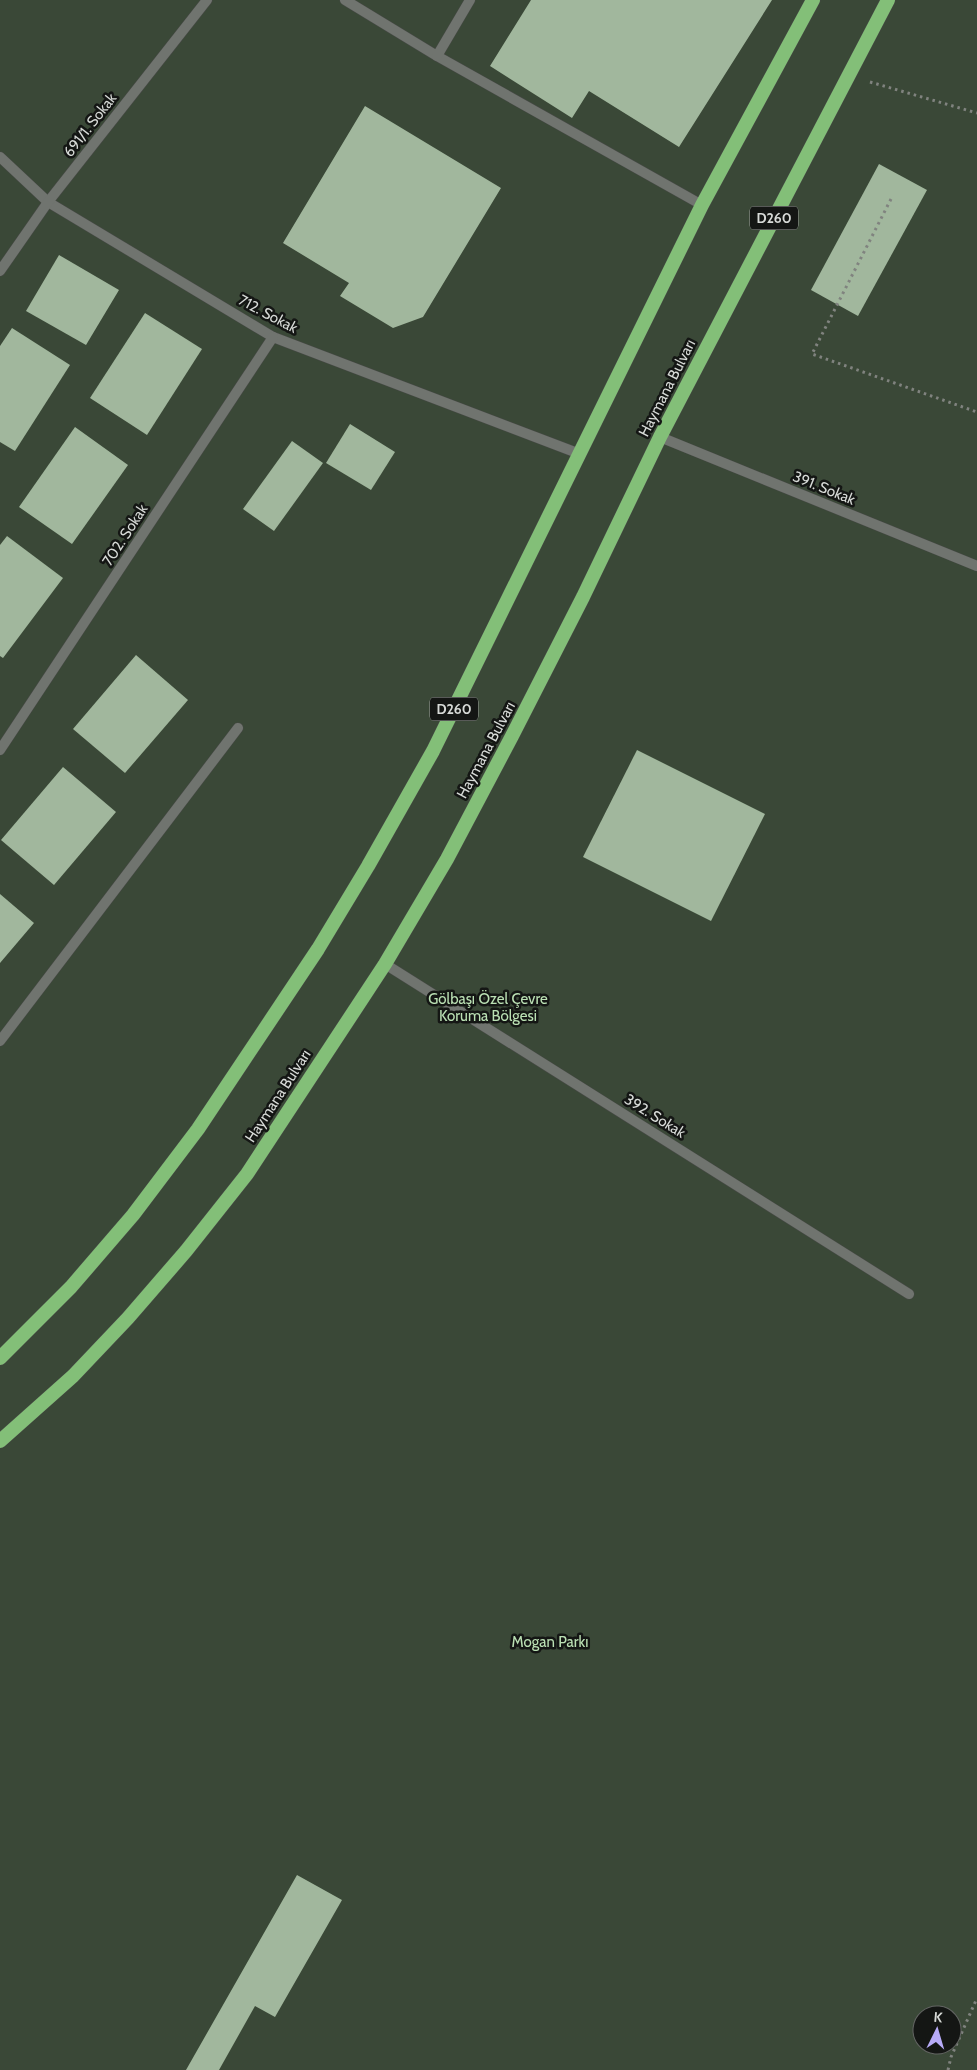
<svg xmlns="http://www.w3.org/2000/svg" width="977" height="2070" font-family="Cabin,sans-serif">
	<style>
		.green { fill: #3a4837; fill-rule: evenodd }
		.building { fill: #a1b79d }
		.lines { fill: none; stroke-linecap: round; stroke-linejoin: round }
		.minor-casing { stroke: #464945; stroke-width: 11 }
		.trunk-casing { stroke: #464945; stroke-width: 15 }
		.path { stroke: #80837f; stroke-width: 3; stroke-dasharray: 2.5 4; stroke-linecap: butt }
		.minor { stroke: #70746f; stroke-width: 10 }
		.trunk { stroke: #83bf78; stroke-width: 14 }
		.labels { text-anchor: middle; stroke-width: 5; stroke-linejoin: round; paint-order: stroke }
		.shield { fill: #141614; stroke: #9c9f9c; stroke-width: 1 }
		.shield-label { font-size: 14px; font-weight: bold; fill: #d7dad7 }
		.street-label { font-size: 15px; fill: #d7dad7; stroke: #141614 }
		.park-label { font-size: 15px; fill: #bbe1b4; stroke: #141614 }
	</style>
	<rect width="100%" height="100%" fill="#2a2e29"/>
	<path class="green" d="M0,0h977v2070h-977zM922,2015h30v30h-30z"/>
	<g class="building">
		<polygon points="531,0 772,0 679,147 589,91 572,118 490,66"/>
		<polygon points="365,106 501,188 423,317 393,328 340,296 349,283 283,243"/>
		<polygon points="879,164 927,190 858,316 811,290"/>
		<polygon points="59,255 119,290 86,345 26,311"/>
		<polygon points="145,313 202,349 147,435 90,398"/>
		<polygon points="12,328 70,365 15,451 0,442 0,346"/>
		<polygon points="350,424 395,452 371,490 326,463"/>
		<polygon points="75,427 128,465 72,544 19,507"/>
		<polygon points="292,441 323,463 274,531 243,509"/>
		<polygon points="7,536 63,578 3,658 0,656 0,545"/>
		<polygon points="136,655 188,700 125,773 73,729"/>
		<polygon points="637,750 765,814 711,921 583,857"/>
		<polygon points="63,767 116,812 54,885 1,840"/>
		<polygon points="0,894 34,923 0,963"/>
		<polygon points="297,1875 342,1900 275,2017 255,2006 219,2070 186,2070"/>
	</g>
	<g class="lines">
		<g class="minor-casing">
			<g id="minor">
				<polyline points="345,0 437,56 702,205"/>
				<polyline points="437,56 470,0"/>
				<polyline points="0,157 48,202 273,337 580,454"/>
				<polyline points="0,271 48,202 207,0"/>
				<polyline points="660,437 977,566"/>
				<polyline points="0,750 273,337"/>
				<polyline points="385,964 909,1294"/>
				<polyline points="0,1041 238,728"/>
			</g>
		</g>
		<g class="trunk-casing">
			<g id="trunk">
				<polyline points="0,1358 71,1287 133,1215 198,1129 318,949 368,866 433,751 702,205 813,0"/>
				<polyline points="0,1441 73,1376 128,1318 186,1251 247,1174 385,964 447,859 512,736 583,597 660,437 888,0"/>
			</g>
		</g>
		<g class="path">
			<polyline points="870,82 977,113"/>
			<polyline points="891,199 812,354 977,412"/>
			<polyline points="948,2070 951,2057 977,1998"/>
		</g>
		<use href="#minor" class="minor"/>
		<use href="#trunk" class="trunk"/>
	</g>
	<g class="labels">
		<g class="shield">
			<rect x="750" y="206.5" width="48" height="23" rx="4"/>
			<rect x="430" y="697.5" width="48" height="23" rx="4"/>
		</g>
		<g class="shield-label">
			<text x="774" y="223">D260</text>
			<text x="454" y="714">D260</text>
		</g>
		<g class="street-label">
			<text transform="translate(90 125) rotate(-52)" y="5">691/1. Sokak</text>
			<text transform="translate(268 314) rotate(28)" y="5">712. Sokak</text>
			<text transform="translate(667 388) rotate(-63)" y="5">Haymana Bulvarı</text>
			<text transform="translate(824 488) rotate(22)" y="5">391. Sokak</text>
			<text transform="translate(125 535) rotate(-57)" y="5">702. Sokak</text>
			<text transform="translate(486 750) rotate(-62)" y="5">Haymana Bulvarı</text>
			<text transform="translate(278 1096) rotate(-57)" y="5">Haymana Bulvarı</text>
			<text transform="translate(655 1116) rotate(32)" y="5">392. Sokak</text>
		</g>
		<g class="park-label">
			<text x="488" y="1004">Gölbaşı Özel Çevre<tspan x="488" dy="17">Koruma Bölgesi</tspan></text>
			<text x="550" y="1647">Mogan Parkı</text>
		</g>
	</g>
	<g transform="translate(937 2030) rotate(5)"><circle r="24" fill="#141614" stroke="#626462"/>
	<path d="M0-4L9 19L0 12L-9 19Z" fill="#b7abf8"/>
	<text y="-8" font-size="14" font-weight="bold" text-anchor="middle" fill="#d7dad7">K</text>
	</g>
</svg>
